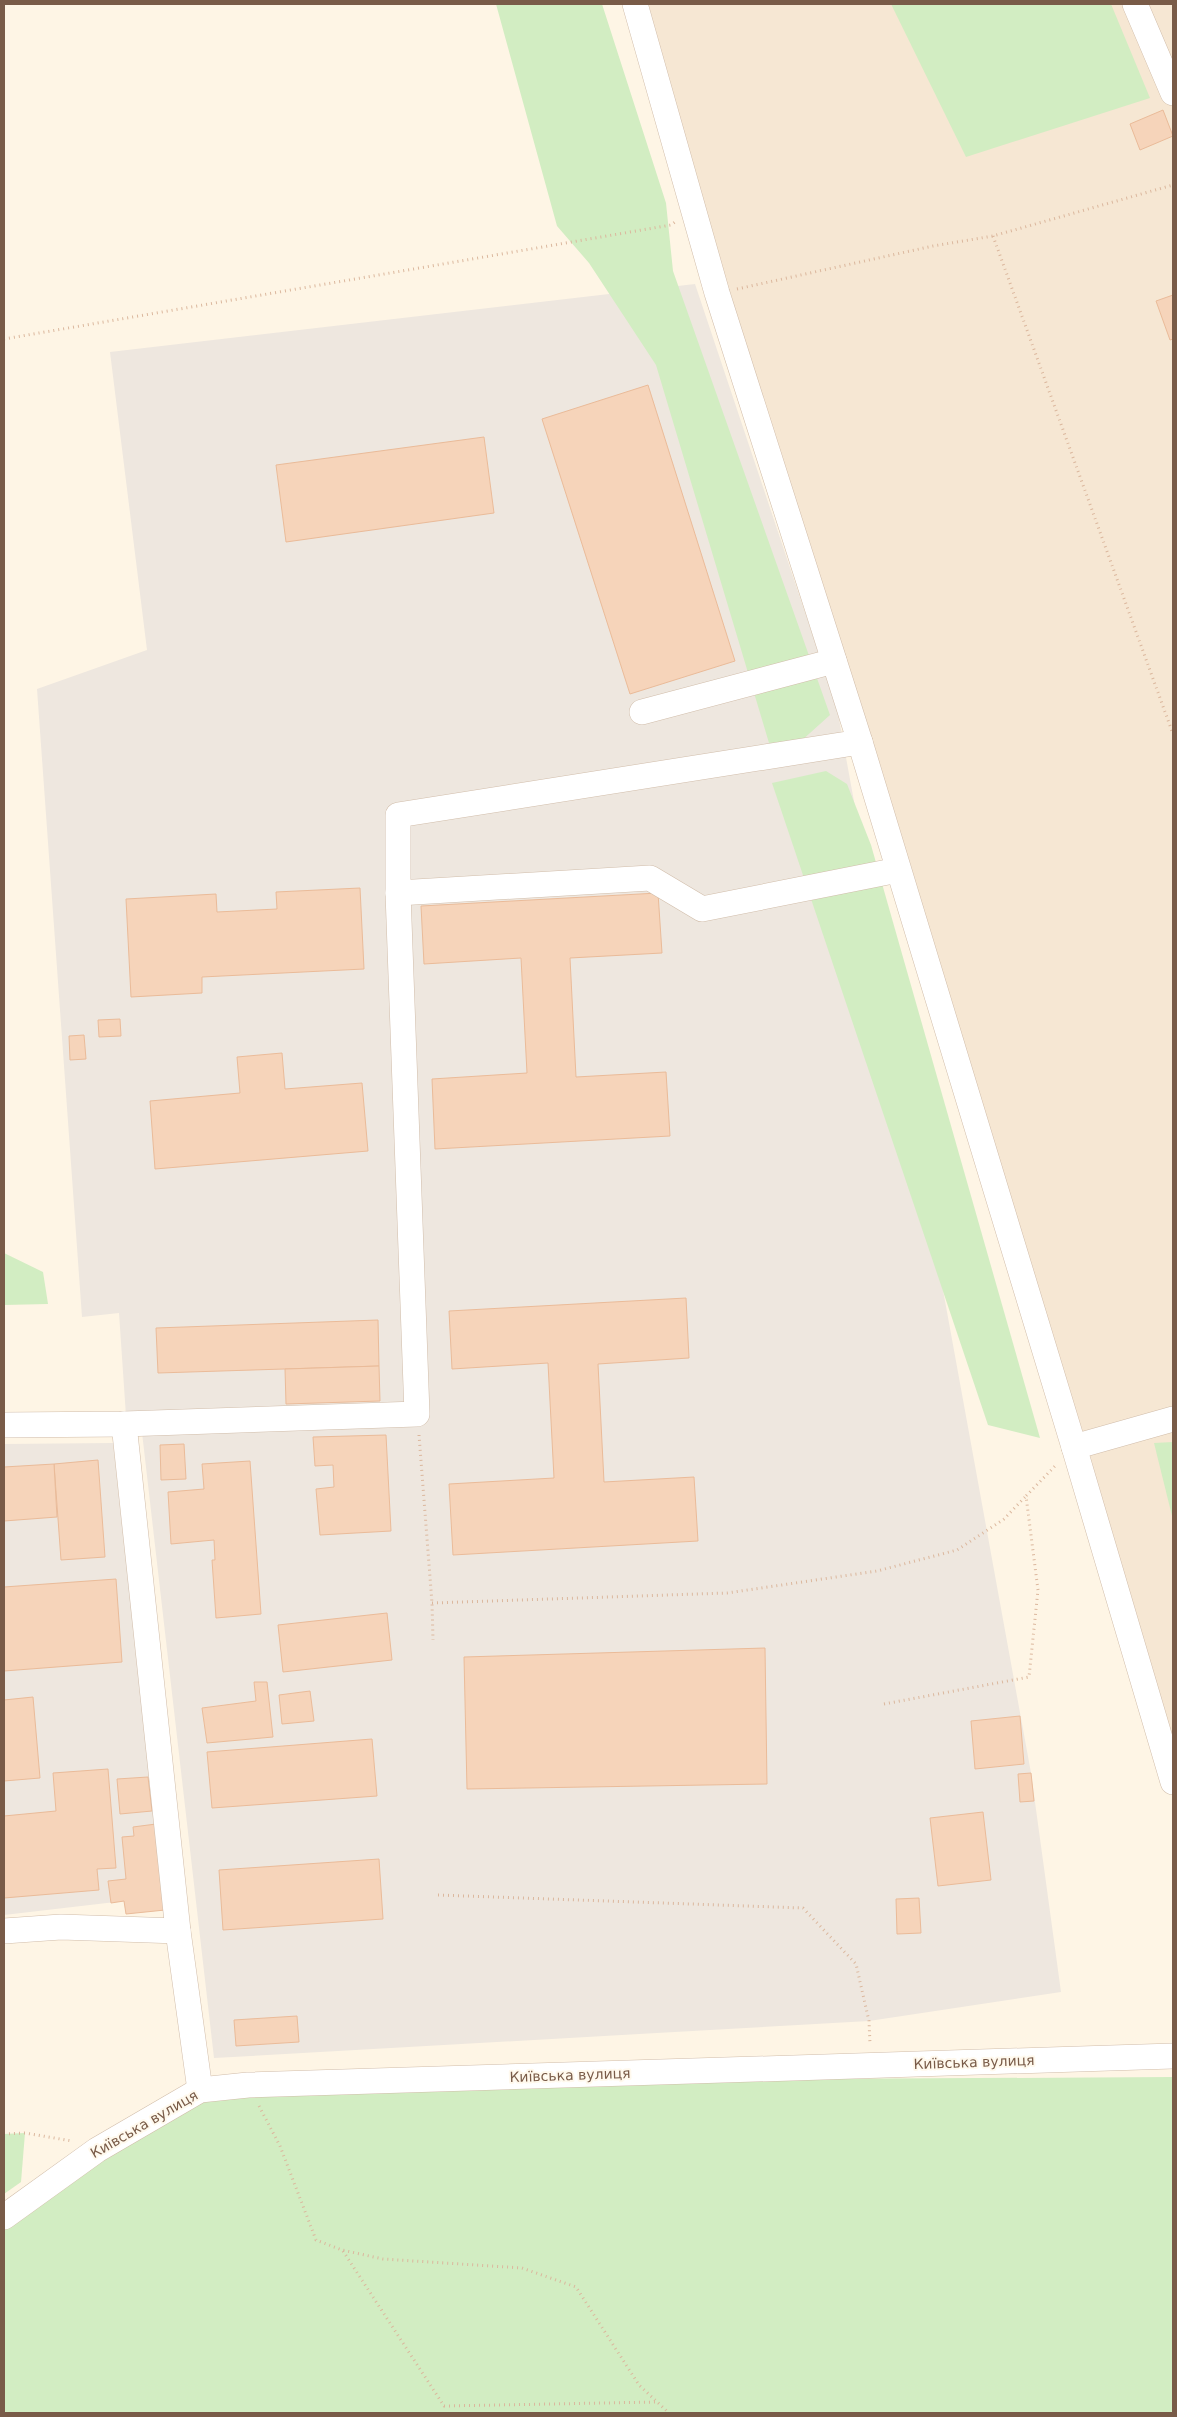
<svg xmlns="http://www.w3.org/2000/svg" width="1177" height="2417" font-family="'DejaVu Sans',sans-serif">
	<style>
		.residential { fill: #f6e7d3 }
		.industrial { fill: #eee7df }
		.green { fill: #d2edc2 }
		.building { fill: #f6d4ba; stroke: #eabb99 }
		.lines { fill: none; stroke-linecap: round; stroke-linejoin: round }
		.minor-casing { stroke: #d1bdaa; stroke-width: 26 }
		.path { stroke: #dbb79d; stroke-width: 3; stroke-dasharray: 1 4; stroke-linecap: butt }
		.minor { stroke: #fff; stroke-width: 25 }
		.labels { text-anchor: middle; stroke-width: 4; stroke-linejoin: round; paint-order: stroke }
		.street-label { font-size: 14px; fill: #795b48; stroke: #fff9ed }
	</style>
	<rect width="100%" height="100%" fill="#fef5e5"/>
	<polygon class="residential" points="637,4 1173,4 1173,1782"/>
	<g class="industrial">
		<polygon points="695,284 837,708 1031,1773 1061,1992 869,2021 214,2058 140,1415 126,1416 119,1313 82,1317 37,689 147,650 110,352"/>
		<polygon points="113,1443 165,1910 126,1914 124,1901 4,1915 4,1444"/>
	</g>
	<g class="green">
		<polygon points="496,4 602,4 666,203 673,271 830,715 800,742 769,743 656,365 589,263 557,226"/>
		<polygon points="891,4 1111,4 1150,98 966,157"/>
		<polygon points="826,771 847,784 871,845 1040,1438 988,1425 772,783"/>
		<polygon points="4,1253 43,1272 48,1304 4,1305"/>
		<polygon points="1173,1442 1173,1520 1154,1443"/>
		<polygon points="1173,2077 1173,2413 4,2413 4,2218 200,2090 282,2082"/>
		<polygon points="25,2133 21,2182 4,2194 4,2134"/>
	</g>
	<g class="building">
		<polygon points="1163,110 1173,136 1140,150 1130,124"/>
		<polygon points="1173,295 1173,339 1170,340 1156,301"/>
		<polygon points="648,385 735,661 630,694 542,419"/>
		<polygon points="484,437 494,513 286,542 276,465"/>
		<polygon points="360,888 364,969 202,977 202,993 131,997 126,899 216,894 217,912 277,909 276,892"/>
		<polygon points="658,893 662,953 570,958 576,1077 666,1072 670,1136 435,1149 432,1079 527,1073 521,958 424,964 421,906"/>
		<polygon points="120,1019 121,1036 99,1037 98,1020"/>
		<polygon points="84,1035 86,1059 70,1060 69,1036"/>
		<polygon points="282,1053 285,1089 362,1083 368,1151 155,1169 150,1101 240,1093 237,1057"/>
		<polygon points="686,1298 689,1358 598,1364 604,1482 694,1477 698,1541 453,1555 449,1484 554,1478 548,1363 452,1369 449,1311"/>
		<polygon points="378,1320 379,1366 158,1373 156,1328"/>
		<polygon points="379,1366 380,1401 286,1404 285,1369"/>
		<polygon points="386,1435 391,1531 320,1535 316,1489 334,1487 333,1465 315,1466 313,1437"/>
		<polygon points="184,1444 186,1479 161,1480 160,1445"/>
		<polygon points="98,1460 105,1557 61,1560 54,1464"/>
		<polygon points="250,1461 261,1614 216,1618 212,1560 215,1560 214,1540 171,1544 168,1492 204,1489 202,1464"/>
		<polygon points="54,1464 57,1517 4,1521 4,1467"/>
		<polygon points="116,1579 122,1662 4,1671 4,1587"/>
		<polygon points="387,1613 392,1660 283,1672 278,1625"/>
		<polygon points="765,1648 767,1784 467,1789 464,1657"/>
		<polygon points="254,1682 267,1682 273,1737 207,1743 202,1708 256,1701"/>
		<polygon points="310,1691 314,1721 282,1724 279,1695"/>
		<polygon points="33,1697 40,1778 4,1781 4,1700"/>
		<polygon points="1020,1716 1024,1764 975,1769 971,1721"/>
		<polygon points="372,1739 377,1796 212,1808 207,1752"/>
		<polygon points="108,1769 116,1868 97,1869 99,1890 4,1898 4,1816 56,1811 53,1773"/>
		<polygon points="1031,1773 1034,1801 1020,1802 1018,1774"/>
		<polygon points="148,1777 152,1811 120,1814 117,1779"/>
		<polygon points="983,1812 991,1880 938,1886 930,1818"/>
		<polygon points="156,1824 165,1910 126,1914 124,1901 111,1903 108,1881 126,1879 122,1837 134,1836 133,1827"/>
		<polygon points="379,1859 383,1919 223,1930 219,1870"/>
		<polygon points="919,1898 921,1933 897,1934 896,1899"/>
		<polygon points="297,2016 299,2042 236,2046 234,2020"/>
	</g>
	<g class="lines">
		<g class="minor-casing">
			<g id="minor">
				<polyline points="635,4 717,293 860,742 1074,1447 1173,1782"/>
				<polyline points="1135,4 1173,93"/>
				<polyline points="642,712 834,661"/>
				<polyline points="398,893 650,878 702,909 898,870"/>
				<polyline points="124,1424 178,1931 200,2090"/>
				<polyline points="4,1425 124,1424 417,1414 398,893 398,815 860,742"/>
				<polyline points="1074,1447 1173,1419"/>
				<polyline points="4,1931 61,1927 178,1931"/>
				<polyline points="4,2217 97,2150 200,2090 248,2085 1173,2056"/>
			</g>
		</g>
		<g class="path">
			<polyline points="993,236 1173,734"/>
			<polyline points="737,289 933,246 993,236 1173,185"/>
			<polyline points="4,339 671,225 675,222"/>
			<polyline points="419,1435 432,1603 433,1640"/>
			<polyline points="432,1603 727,1593 877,1571 957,1550 1004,1519 1026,1496"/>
			<polyline points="884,1704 1029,1677 1038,1590 1026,1496 1057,1464"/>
			<polyline points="438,1895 803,1908 856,1964 869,2021 870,2044"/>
			<polyline points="259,2106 280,2146 316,2240 342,2250 383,2259 522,2268 576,2287 639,2385 669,2413"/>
			<polyline points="4,2134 25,2133 72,2141"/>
			<polyline points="343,2251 444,2406 657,2402"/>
		</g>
		<use href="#minor" class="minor"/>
	</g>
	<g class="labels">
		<g class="street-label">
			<text transform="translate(974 2062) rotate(-2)" y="5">Київська вулиця</text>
			<text transform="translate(570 2075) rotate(-2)" y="5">Київська вулиця</text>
			<text transform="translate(144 2124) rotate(-30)" y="5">Київська вулиця</text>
		</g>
	</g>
	<rect width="1177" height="2417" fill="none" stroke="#795b48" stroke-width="10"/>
</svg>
